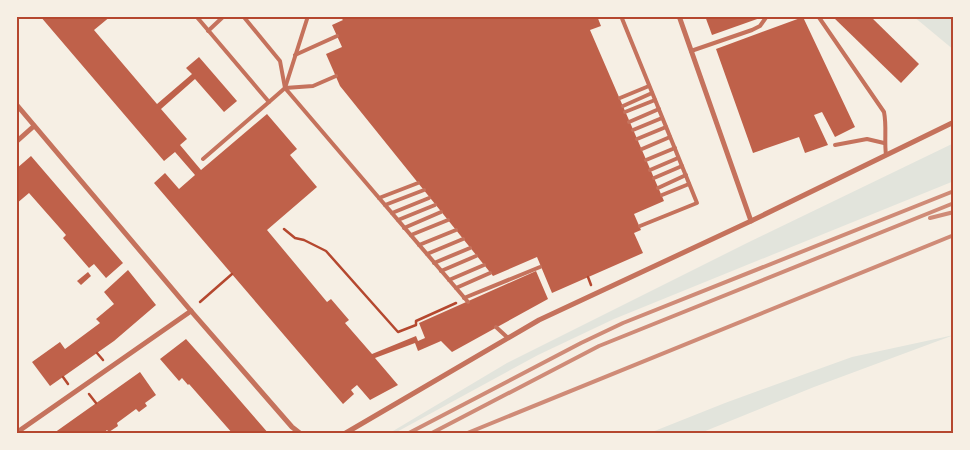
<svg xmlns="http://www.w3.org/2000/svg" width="970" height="450" font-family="Overpass,sans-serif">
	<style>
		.green { fill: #e2e4dc }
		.building { fill: #bf614a }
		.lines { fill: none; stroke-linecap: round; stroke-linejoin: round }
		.path { stroke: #b5482f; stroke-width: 2.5 }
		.service { stroke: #c5725c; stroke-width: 4 }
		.minor { stroke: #c5725c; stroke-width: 5 }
		.rail { stroke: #cf8b77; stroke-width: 4 }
		.neatline { fill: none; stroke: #b5482f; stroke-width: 2 }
	</style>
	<rect width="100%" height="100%" fill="#f6efe4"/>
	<g class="green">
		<polygon points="913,16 954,16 954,50"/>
		<polygon points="954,143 954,181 614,319 538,355 393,434 388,434 507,363 747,243"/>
		<polygon points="954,335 814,387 698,434 647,434 725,403 852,357"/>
	</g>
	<g class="building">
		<polygon points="40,16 111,16 94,30 157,104 192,74 186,68 199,57 237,101 224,112 195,79 161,109 187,139 180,145 201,170 267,114 297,149 290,155 317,187 267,230 327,302 331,299 349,320 345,323 372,354 416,336 418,341 425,338 419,323 536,271 548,299 452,352 441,341 418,351 415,343 375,358 398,385 370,400 357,385 351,390 354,394 343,404 154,183 165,173 179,189 195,175 175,152 164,161"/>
		<polygon points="339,16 597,16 601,26 590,30 664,201 634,214 641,230 634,233 643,253 552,293 537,257 493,276 340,86 326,54 342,47 332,25 343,20"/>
		<polygon points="705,16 759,16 760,18 712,35"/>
		<polygon points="832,16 870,16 919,64 901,83"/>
		<polygon points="803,17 855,127 835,137 822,112 814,115 828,145 805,153 799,137 753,153 716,49"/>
		<polygon points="31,156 123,263 106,278 94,264 89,268 63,238 66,235 29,193 16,204 16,169"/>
		<polygon points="128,270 156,305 114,341 50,386 32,362 60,342 65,349 100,323 96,319 114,304 104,292"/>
		<polygon points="88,272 91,276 81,285 77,281"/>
		<polygon points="186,339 210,366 269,434 233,434 189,384 188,385 182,378 179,381 160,359"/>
		<polygon points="140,372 156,395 145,403 147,406 139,412 136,409 117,423 118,426 109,432 107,430 102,434 55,434 54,433"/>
	</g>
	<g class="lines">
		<g class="path">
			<polyline points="284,229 295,238 304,240 326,251 398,332 416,325 416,321 456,303"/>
			<polyline points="588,277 591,285"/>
			<polyline points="200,302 232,274"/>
			<polyline points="97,353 103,360"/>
			<polyline points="63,377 68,384"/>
			<polyline points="89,394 96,403"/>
		</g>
		<g class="service">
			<polyline points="196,16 269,102 285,88 308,16"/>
			<polyline points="243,16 280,61 285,88 468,302"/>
			<polyline points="621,16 697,203 640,226"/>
			<path d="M818,16l66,96c3,15 0,28 2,43"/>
			<polyline points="208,31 224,16"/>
			<polyline points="691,51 752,30 760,26 767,16"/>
			<polyline points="295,55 337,36"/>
			<polyline points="285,88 313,86 336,76"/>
			<polyline points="620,98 649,86"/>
			<polyline points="623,106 652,93"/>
			<polyline points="625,112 655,100"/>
			<polyline points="629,122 659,109"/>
			<polyline points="633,130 662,118"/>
			<polyline points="637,139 666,127"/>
			<polyline points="835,145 867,139 884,143"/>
			<polyline points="642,149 670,137"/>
			<polyline points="203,159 269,102"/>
			<polyline points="646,160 675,148"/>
			<polyline points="650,170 678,158"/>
			<polyline points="654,178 682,166"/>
			<polyline points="658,188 686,175"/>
			<polyline points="662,195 689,184"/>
			<polyline points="379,198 418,183"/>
			<polyline points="385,205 424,190"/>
			<polyline points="392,213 429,198"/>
			<polyline points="398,220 435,205"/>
			<polyline points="404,228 441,212"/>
			<polyline points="411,235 448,220"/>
			<polyline points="419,245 456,230"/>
			<polyline points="427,254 463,239"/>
			<polyline points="434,263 470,248"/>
			<polyline points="441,271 476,256"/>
			<polyline points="449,280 484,265"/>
			<polyline points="456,288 490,273"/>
			<polyline points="464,298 540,267"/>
			<polyline points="496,327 508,338"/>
		</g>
		<g class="minor">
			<polyline points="679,16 751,221"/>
			<polyline points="16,104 191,311 292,427 301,434"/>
			<polyline points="16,142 34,126"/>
			<polyline points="16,433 191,311"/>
			<polyline points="344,434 539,320 751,221 954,122"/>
		</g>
		<g class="rail">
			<polyline points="930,218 954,212"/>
			<polyline points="407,434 581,343 623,323 954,191"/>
			<polyline points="430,434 599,346 954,203"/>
			<polyline points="465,434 954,235"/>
		</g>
	</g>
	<rect width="970" height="450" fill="none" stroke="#f6efe4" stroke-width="35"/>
	<rect x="18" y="18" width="934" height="414" class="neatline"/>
</svg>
